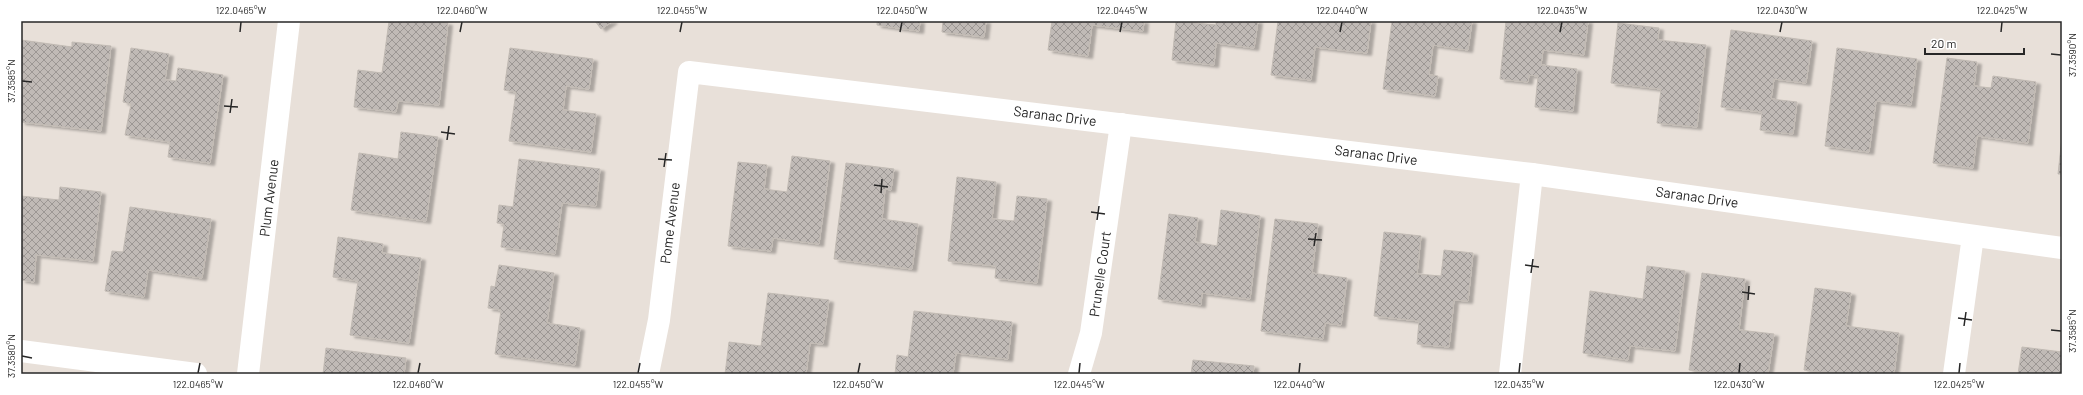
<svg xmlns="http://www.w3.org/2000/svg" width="2083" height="395" font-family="Barlow,sans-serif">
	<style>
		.building { fill: url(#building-cross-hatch); stroke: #c2bbb4; filter: url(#shadow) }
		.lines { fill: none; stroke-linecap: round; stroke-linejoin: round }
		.minor { stroke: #fff; stroke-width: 22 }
		.ticks { fill: none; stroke: #272727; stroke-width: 1.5 }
		.labels { text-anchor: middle; stroke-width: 3; stroke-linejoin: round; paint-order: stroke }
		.street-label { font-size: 14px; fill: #272727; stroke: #fff }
		.neatline { fill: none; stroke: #272727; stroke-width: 1.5 }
		.ticks-label { font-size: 10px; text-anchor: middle; fill: #272727 }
	</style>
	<defs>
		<pattern id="building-cross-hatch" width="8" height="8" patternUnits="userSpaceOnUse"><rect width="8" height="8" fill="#c0bab6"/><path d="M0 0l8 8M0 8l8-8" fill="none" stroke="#9c9794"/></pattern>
		<filter id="shadow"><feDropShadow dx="4.5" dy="2.5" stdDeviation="1" flood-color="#0004"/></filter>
	</defs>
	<rect width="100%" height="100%" fill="#e8e0d9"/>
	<g class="building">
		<polygon points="389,21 429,21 448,23 439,105 398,101 396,112 354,107 358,70 382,73"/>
		<polygon points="595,21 613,21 601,29"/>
		<polygon points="877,21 920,21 919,31 877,25"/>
		<polygon points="943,21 986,21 984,37 942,32"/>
		<polygon points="1052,21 1144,21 1143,31 1092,25 1088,56 1048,50"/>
		<polygon points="1176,21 1216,25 1216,21 1258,21 1254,48 1216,43 1214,65 1172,60"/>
		<polygon points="1278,21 1371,21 1367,53 1315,47 1311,80 1271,75"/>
		<polygon points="1392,21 1472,21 1468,50 1433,45 1429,75 1438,76 1435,96 1383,89"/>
		<polygon points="1506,21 1588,21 1584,55 1543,50 1541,65 1577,69 1573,111 1535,107 1538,76 1529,75 1528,82 1500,79"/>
		<polygon points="1618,23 1659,28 1658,40 1706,45 1697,127 1657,123 1661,89 1611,83"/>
		<polygon points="1731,30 1812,41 1806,83 1774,79 1771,99 1797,102 1793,134 1760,130 1762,112 1721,107"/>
		<polygon points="21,40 72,47 72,42 111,46 101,131 21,122"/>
		<polygon points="131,48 169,54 165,80 176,81 178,68 223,75 210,163 168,157 170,142 125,135 131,104 123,102"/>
		<polygon points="510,48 593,59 589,89 566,86 563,110 596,114 591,152 509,141 516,92 504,90"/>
		<polygon points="1837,48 1917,59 1911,105 1876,101 1869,152 1825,146"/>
		<polygon points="1947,58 1977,62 1974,86 1991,88 1993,76 2036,82 2028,143 1977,136 1973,168 1933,163"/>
		<polygon points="401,132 438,137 426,221 351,210 359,153 398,159"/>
		<polygon points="2062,137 2062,174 2058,174"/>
		<polygon points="792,156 830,161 819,244 773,238 771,251 728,246 738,162 767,165 764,189 787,192"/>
		<polygon points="519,159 600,169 596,206 562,203 555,254 501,247 504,224 497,223 499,205 513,207"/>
		<polygon points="846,163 894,169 891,190 885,189 882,219 918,224 912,269 834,259"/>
		<polygon points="957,177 996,182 992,219 1014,221 1017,196 1047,199 1037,283 995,278 996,266 948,261"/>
		<polygon points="60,187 101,192 93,261 36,255 34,282 21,280 21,196 59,200"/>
		<polygon points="130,207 211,219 202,278 148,270 144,297 105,291 112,251 123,252"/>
		<polygon points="1221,210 1260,216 1250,299 1202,293 1201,305 1158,299 1169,214 1198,218 1195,242 1217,246"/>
		<polygon points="1275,219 1318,224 1312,273 1347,278 1341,325 1325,323 1323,339 1261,331"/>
		<polygon points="1384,232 1421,236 1417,274 1441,276 1444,250 1473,253 1468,301 1454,300 1449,347 1417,344 1419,321 1374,316"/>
		<polygon points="338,237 383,244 382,253 421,258 409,343 350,335 358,281 333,277"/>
		<polygon points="499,265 554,273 547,323 580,328 575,365 495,354 501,310 488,308 491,286 495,287"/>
		<polygon points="1647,266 1685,271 1675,351 1630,346 1628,360 1583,353 1590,291 1643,299"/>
		<polygon points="1702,273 1745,279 1739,330 1774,334 1768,374 1722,374 1689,370"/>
		<polygon points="1815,288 1851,293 1846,326 1899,333 1894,374 1837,374 1804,370"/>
		<polygon points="768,293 829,300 823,344 810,343 806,374 725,374 729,342 761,346"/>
		<polygon points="914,311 1012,322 1008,359 956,353 953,374 895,374 897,355 908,357"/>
		<polygon points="2022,347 2062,352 2062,374 2018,374"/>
		<polygon points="326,348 406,358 404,374 323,374"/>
		<polygon points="1193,360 1254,366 1253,374 1191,374"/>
	</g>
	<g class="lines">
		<g class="minor">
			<polyline points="21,351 196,374"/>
			<polyline points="248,374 289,21"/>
			<polyline points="648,374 659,320 689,72 1532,174 2062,248"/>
			<polyline points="1079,374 1091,333 1121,124"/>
			<polyline points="1510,374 1532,174"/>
			<polyline points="1954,374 1973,236"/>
		</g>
	</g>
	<path class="ticks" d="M240,32l1,-10M460,32l2,-10M680,32l2,-10M900,32l2,-10M1120,32l2,-10M1340,32l2,-10M1560,32l2,-10M1780,32l2,-10M2001,32l1,-10M2051,54l10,1M22,81l10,1M224,106l14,1M230,113l2,-14M441,132l14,2M447,140l2,-14M658,159l14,1M664,167l2,-14M874,185l14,2M881,193l1,-14M1091,212l14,2M1097,220l2,-14M1308,239l14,1M1314,246l2,-13M1525,265l14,2M1531,273l2,-14M1742,292l13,2M1748,300l1,-14M1958,318l14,2M1964,326l2,-14M2051,330l10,1M22,356l10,2M198,373l2,-10M418,373l2,-10M638,373l2,-10M858,373l2,-10M1079,373l1,-10M1299,373l1,-10M1519,373l1,-10M1739,373l1,-10M1959,373l1,-10"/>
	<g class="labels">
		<g class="street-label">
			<text transform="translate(1055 116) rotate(7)" y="5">Saranac Drive</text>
			<text transform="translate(1376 155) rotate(7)" y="5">Saranac Drive</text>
			<text transform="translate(1697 197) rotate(8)" y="5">Saranac Drive</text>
			<text transform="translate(269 198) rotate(-83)" y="5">Plum Avenue</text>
			<text transform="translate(670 223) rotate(-83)" y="5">Pome Avenue</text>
			<text transform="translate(1100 274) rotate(-82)" y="5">Prunelle Court</text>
		</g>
	</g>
	<rect width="2083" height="395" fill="none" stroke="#ffffff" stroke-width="44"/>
	<path d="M1925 48v6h99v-6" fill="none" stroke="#272727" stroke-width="2"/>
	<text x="1931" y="48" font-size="12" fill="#272727" stroke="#ffffff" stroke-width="3" paint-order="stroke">20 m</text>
	<rect x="22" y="22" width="2039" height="351" class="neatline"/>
	<g class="ticks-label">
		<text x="241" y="14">122.0465°W</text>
		<text x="462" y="14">122.0460°W</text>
		<text x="682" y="14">122.0455°W</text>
		<text x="902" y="14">122.0450°W</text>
		<text x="1122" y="14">122.0445°W</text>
		<text x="1342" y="14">122.0440°W</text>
		<text x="1562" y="14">122.0435°W</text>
		<text x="1782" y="14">122.0430°W</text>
		<text x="2002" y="14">122.0425°W</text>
		<text transform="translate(2072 55) rotate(-90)" y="4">37.3590°N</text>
		<text transform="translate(11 81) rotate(-90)" y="4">37.3585°N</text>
		<text transform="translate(2072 331) rotate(-90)" y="4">37.3585°N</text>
		<text transform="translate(11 356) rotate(-90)" y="4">37.3580°N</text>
		<text x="198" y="388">122.0465°W</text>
		<text x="418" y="388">122.0460°W</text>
		<text x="638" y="388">122.0455°W</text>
		<text x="858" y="388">122.0450°W</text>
		<text x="1079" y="388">122.0445°W</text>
		<text x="1299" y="388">122.0440°W</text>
		<text x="1519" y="388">122.0435°W</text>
		<text x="1739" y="388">122.0430°W</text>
		<text x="1959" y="388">122.0425°W</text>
	</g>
</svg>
